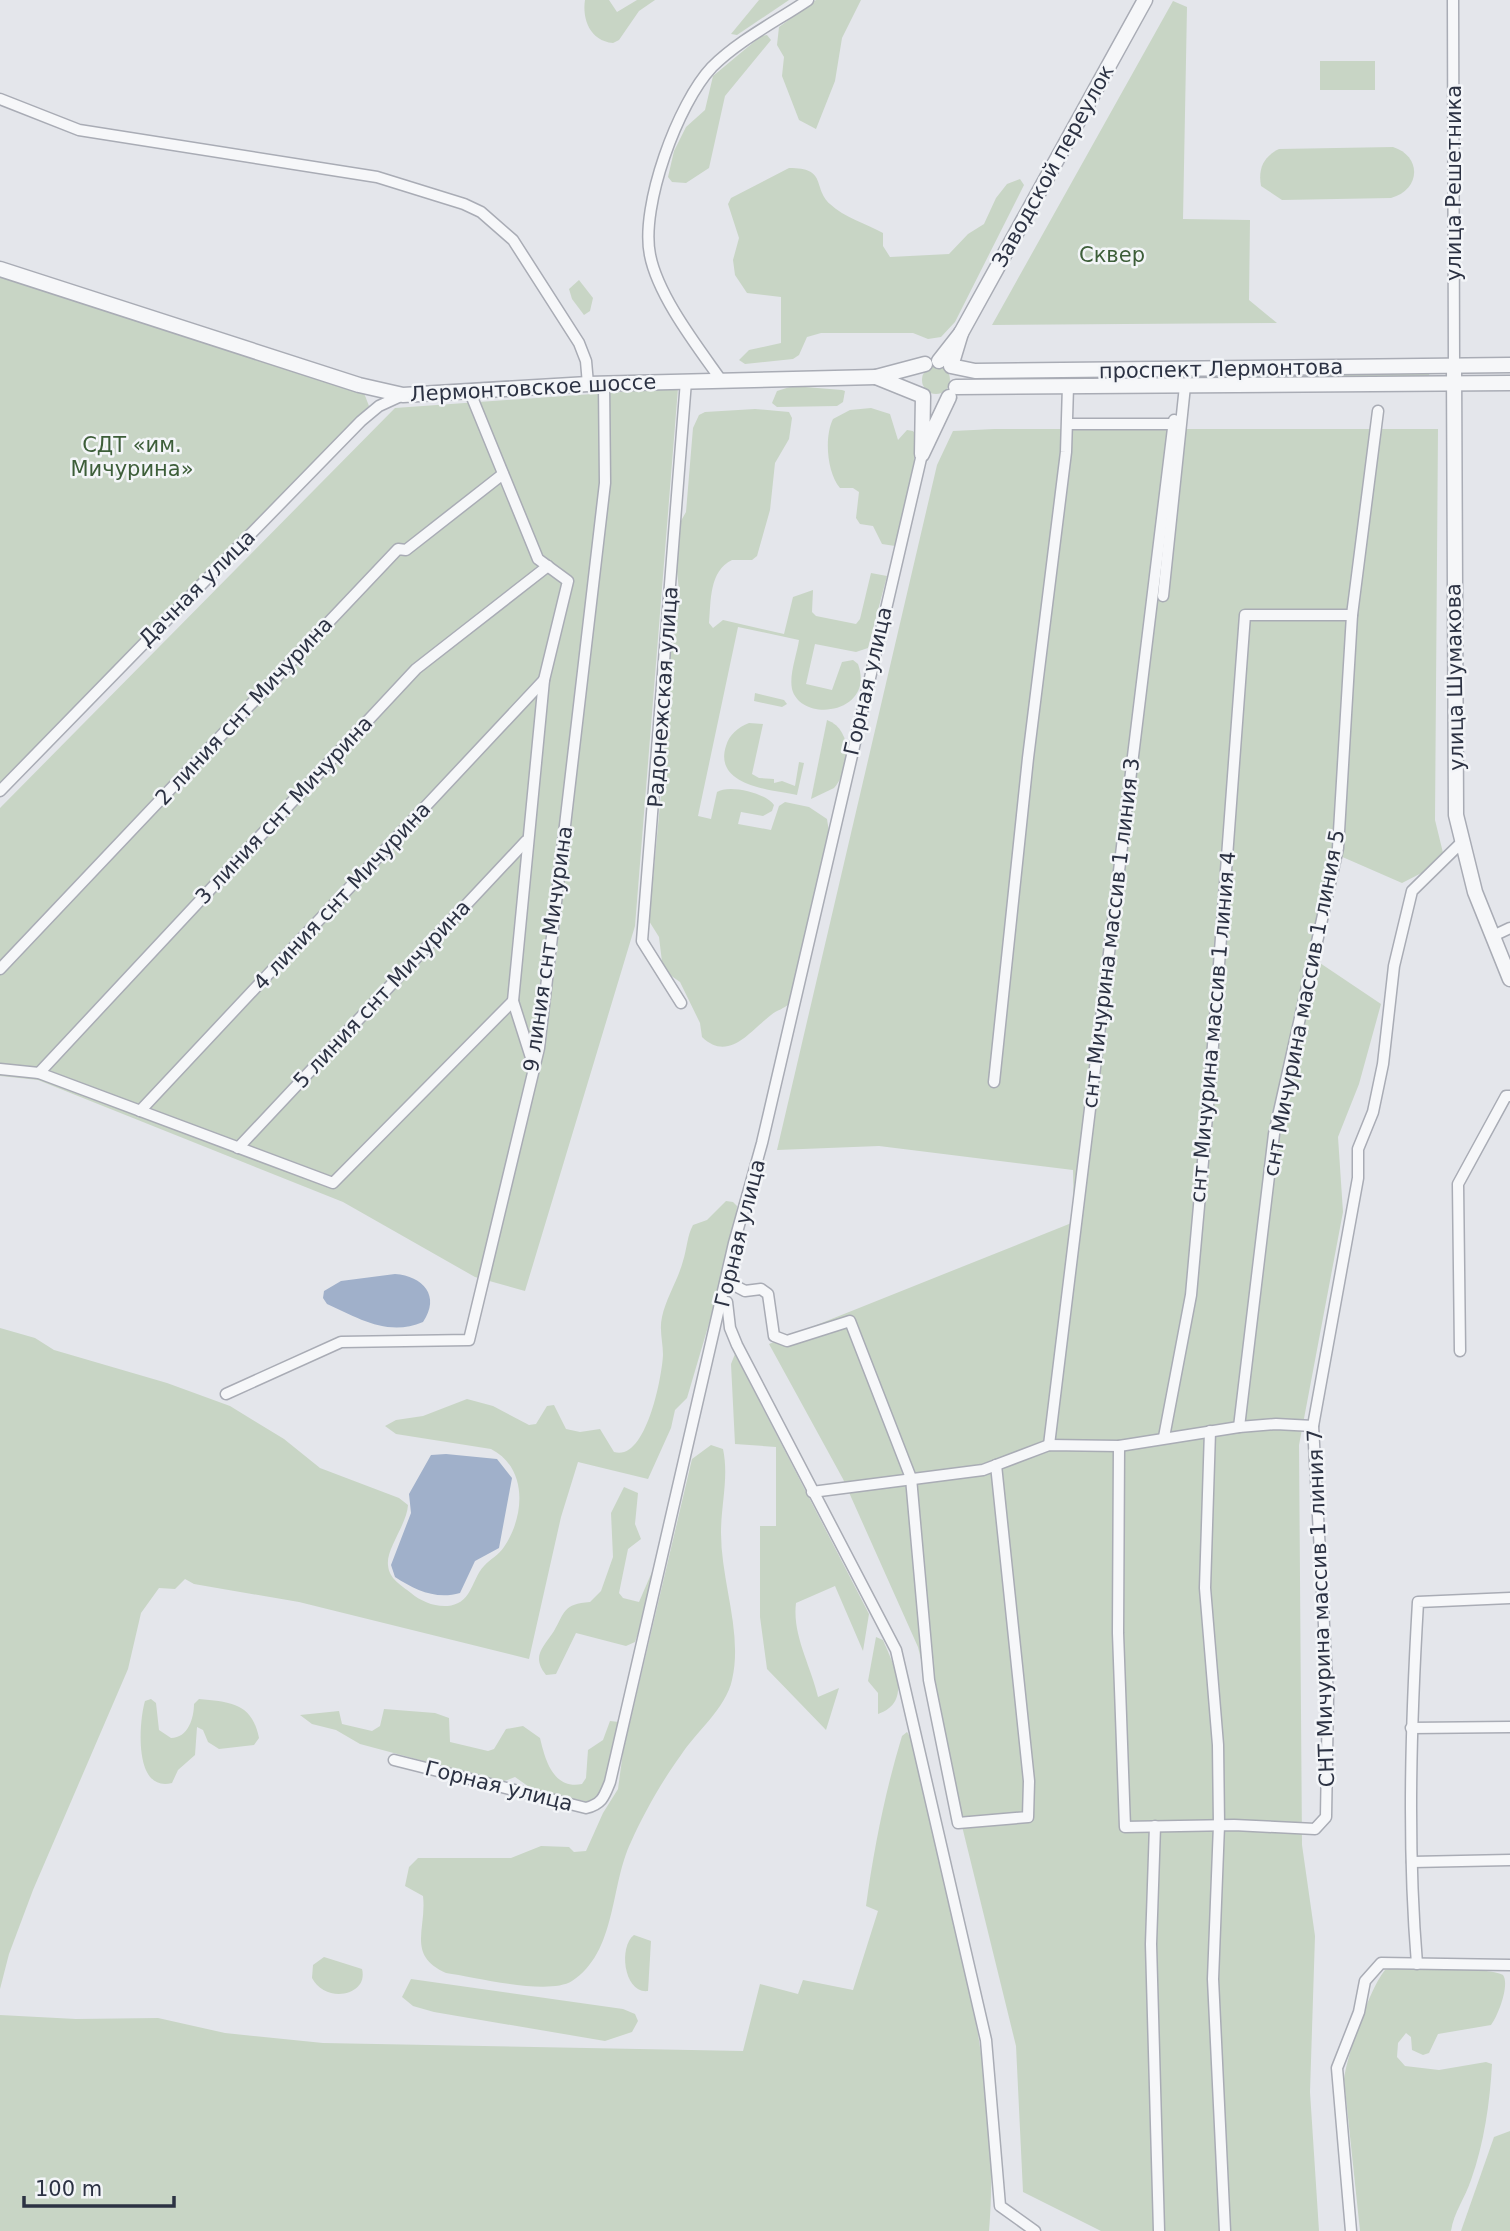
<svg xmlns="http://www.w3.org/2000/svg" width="1510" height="2231" font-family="'DejaVu Sans',sans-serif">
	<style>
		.green { fill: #c8d5c5 }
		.water { fill: #a0b0ca }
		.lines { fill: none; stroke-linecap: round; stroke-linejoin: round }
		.minor-casing { stroke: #a9acb5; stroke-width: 13 }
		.tertiary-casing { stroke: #a9acb5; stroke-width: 17 }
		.minor { stroke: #f6f7f9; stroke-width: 10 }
		.tertiary { stroke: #f6f7f9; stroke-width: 14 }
		.labels { text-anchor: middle; stroke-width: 5; stroke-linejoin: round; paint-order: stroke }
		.street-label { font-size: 21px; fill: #2c3243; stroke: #f3f5f8 }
		.park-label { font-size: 21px; fill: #3d5e39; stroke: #f3f5f8 }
	</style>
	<rect width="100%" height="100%" fill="#e4e6eb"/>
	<g class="green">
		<path d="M585,0h24l8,12 20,-12h18l-16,11 -20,29 -6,3c-23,-2 -31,-24 -28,-43z"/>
		<polygon points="759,0 789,0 737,35 731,34"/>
		<polygon points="816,0 861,0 842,38 835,81 816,129 799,120 782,76 784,57 777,45 779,27"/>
		<polygon points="1173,1 1187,7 1183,219 1250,220 1249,300 1277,323 992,325"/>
		<polygon points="767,35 771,40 725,96 709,168 686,183 672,182 668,177 674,151 686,127 705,110 713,76 761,36"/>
		<rect x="1320" y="61" width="55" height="29"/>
		<path d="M1393,147c29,9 28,43 -2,51l-109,2 -21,-14c-3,-17 2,-29 18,-37z"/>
		<path d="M789,168c39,0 23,19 41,36 13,13 37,20 53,29v13l7,11 59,-3 19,-20 16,-10 12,-26 11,-14 13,-5 4,6 -69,137 -14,15 -13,2 -15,-6h-92l-14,4 -8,18 -6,4 -48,5 -6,-4 10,-10 32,-7v-46l-34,-4 -12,-18 -2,-15 6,-22 -11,-34 3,-6z"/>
		<polygon points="0,276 364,393 369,406 0,783"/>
		<polygon points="579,280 593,298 590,311 584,315 572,299 569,289"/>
		<circle cx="936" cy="380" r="14"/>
		<polygon points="1304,374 1429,374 1430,378 1304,379"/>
		<polygon points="1272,375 1272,379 979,382 979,378"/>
		<polygon points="793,386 842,390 845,391 843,402 837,406 777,407 772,403 777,391"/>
		<polygon points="678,388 635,926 525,1291 475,1277 343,1202 38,1080 0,1076 0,808 395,408"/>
		<path d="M871,408l19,6 8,26 9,-10 6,1 4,5 -4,34 -18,76 -13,-2 -9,-18 -13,-2 -4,-6 3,-26 -6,-4h-13c-13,-15 -16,-51 -7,-69l17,-9z"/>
		<path d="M755,409l34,3 3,6 -3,21 -14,24 -5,47 -13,46 -5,4h-20c-23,11 -21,41 -23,63l4,5 10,-8 61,14 9,-37 20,-7 -1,22 4,4 40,8 4,-5 11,-46 16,3 -19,72 -12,4 -41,-8 -9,40 26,6 10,-28 11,-2 5,4c18,50 -57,60 -66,25 -3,-14 5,-35 7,-49l-61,-13 -40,189 13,3 6,-27c12,-8 49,1 57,13l-2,6 -9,5 -22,-4 -3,12 33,6 8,-24 6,-4 24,5 18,12 2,13 -39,171c-6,6 -13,7 -19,12 -20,15 -42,48 -69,22l-2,-14 -20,-41 -17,-12 -4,-33 -10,-16 15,-159 -2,-28 -7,-20 1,-16 10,-71 10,-17 3,-19 -2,-20 -10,-9v-7l2,-13 17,-30 7,-84 6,-13 6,-3z"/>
		<polygon points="994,429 1438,429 1435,820 1445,861 1402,883 1331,852 1314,959 1381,1004 1359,1084 1338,1137 1343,1212 1299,1445 1302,1845 1315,1936 1310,2092 1319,2231 1101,2231 1023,2192 1016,2046 918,1647 843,1479 769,1344 1074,1222 1073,1170 879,1146 777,1150 937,465 953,431"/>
		<polygon points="755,693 784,700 787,704 782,707 754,701"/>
		<path d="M827,720c27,10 23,50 7,68l-23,11z"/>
		<path d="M749,723l14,1 -11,50 7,4 15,1v4l8,-2 13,5 4,-24 5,1 -7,32c-25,-5 -84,-9 -71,-49 3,-11 12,-19 23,-23z"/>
		<path d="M726,1201l7,1 4,4 -1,14 -21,83 -28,95 -12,12 -4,18 -23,51 -70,-17 -17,55 -32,142 -230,-57 -105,-18 -9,-5 -10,10 -16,-1 -18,25 -13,56 -95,221 -24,64 -9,35v-661l35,10 19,12 113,33 63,23 54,33 36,29 79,30 9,7c-1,19 -22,44 -20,60 1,14 13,20 23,28 15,13 44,21 57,1 6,-9 9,-21 16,-28 6,-7 15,-11 20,-19 21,-31 24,-79 -13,-98l-95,-15 -11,-8 11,-6 27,-4 44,-17 26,7 36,19 7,-1 11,-18 7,-1 12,24 14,3 20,-3 14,23c32,10 48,-75 49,-97 0,-13 -4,-25 -1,-38 4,-19 16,-37 21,-56 4,-12 4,-25 10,-36l14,-5z"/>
		<path d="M735,1354l134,260 -6,37 -28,-65 -39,17c-4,32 15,63 22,94l21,-9 -13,42 -59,-61 -7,-52v-91h16v-79l-41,-3 -4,-80z"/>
		<path d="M711,1445l12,4c6,28 -2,55 -2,84 0,49 22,100 11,147 -6,28 -36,52 -51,75 -19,26 -37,58 -50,87 -21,43 -14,110 -59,139 -24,15 -97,-4 -126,-8 -40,-18 -19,-44 -23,-77l-18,-10 4,-19 9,-9h93l30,-12 28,1 5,5 12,-1 17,-38 15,-24 5,-37 69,-293z"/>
		<path d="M624,1487l14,6 -3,31 6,15 -13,10 -9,44 4,5 16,4 16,-37 -8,42 -12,35 -9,4 -50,-13 -20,41 -10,1c-15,-19 -3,-27 8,-44 11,-19 9,-27 36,-29l11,-11 12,-34 -2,-44z"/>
		<path d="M876,1637l7,3c10,24 31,62 -5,74v-21l-10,-12z"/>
		<path d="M151,1699l5,4 3,27 12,8c17,0 23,-20 23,-34l5,-5c32,3 53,4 60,39l-5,7 -35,4 -11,-7 -5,-12 -6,-3 -2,28 -17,15 -6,13c-39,10 -33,-62 -27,-82z"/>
		<path d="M384,1709l51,4 14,5 1,24 38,9 6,-2 12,-20 17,-3 17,12c5,21 13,52 42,46l4,-6 2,-28 15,-10 7,-19 9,1 -14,64 -7,12 -9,4 -54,-11 -20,-14 -13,5 -142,-38 -24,-14 -24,-6 -12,-9 39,-4 3,13 30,7 8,-5z"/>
		<path d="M907,1732c12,15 18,66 23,87 32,135 71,272 59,412h-989v-216l76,4 82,-1 67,15 98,10 420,8 17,-67 38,10 5,-14 50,10 25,-79 -12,-5c8,-58 19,-114 36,-170z"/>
		<path d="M634,1935l17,6 -3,50c-24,3 -30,-44 -14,-56z"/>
		<path d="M324,1957l38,12c7,27 -37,35 -50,9l1,-13z"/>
		<path d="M1411,1965c16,2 85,4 92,10 7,10 -5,41 -12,50l-53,9 -9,19 -6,2 -11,-5 -1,-13 -5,-4 -8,10 -1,14 8,9 34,4 47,-8 6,2c-2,38 -8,80 -21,116 -6,18 -17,32 -20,51h-91l-16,-152c3,-24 26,-91 41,-109z"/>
		<polygon points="411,1979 623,2009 635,2014 638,2021 632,2032 605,2041 434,2012 413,2006 402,1997"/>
		<polygon points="1510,2131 1510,2231 1461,2231 1494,2137"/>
	</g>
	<g class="water">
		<path d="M395,1274c28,2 46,22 28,48 -35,15 -65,-4 -96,-18l-4,-6 1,-7 17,-10z"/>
		<path d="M446,1454l51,5 15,19 -13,70 -24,13 -15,32c-24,7 -45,-3 -65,-16l-4,-12 20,-52 -2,-19 22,-39z"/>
	</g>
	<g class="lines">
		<g class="minor-casing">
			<g id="minor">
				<polyline points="1453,0 1454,365"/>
				<polyline points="0,99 79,130 377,177 464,204 481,212 513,240 579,343 586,361 588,384"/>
				<path d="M721,380c-24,-34 -63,-84 -71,-125 -10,-49 28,-152 62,-188 27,-27 65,-46 96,-67"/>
				<polyline points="469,390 538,559 568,581 544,680 513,1001 534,1067"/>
				<polyline points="1068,424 1173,424"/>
				<polyline points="1163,596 1185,386"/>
				<polyline points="0,791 361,421 379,406 403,395"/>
				<polyline points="1493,936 1510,928"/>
				<polyline points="0,969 398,549 406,550 503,474"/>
				<polyline points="681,1003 642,941 686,381"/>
				<polyline points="0,1069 39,1073 333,1183 513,1001"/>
				<polyline points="39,1073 416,669 548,566"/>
				<polyline points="994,1082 1028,758 1066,452 1068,386"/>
				<polyline points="140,1111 544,680"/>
				<polyline points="238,1148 526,841"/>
				<polyline points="728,1282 745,1291 761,1289 768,1294 774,1336 787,1341 850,1321 911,1478 929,1680 958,1823 1028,1817 1029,1781 996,1465"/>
				<polyline points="727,1302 730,1328 737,1345 896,1650 986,2040 1000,2206 1035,2231"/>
				<polyline points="1460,1351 1458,1184 1506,1096 1510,1096"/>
				<polyline points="226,1394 341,1342 469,1340 539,1048 605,483 604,384"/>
				<polyline points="1239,1427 1274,1134 1338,848 1352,615 1378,411"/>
				<polyline points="1210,1431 1205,1588 1218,1745 1219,1825 1213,1979 1225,2231"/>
				<polyline points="1164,1437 1191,1295 1211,1072 1245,615 1352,615"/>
				<polyline points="1049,1445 1174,420"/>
				<polyline points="1119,1446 1118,1633 1125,1827 1234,1825 1315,1829 1326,1817 1328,1697 1313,1426 1358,1178 1358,1149 1373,1112 1383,1064 1394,966 1412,891 1463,841"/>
				<polyline points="812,1492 983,1470 1049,1445 1119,1446 1239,1427 1276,1424 1313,1426"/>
				<polyline points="1411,1728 1510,1727"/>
				<path d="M394,1760l192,48c16,-4 18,-11 24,-26l124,-539 28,-100 160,-689"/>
				<polyline points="1155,1826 1151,1944 1159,2231"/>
				<polyline points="1412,1862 1510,1860"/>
				<path d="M1417,1964c-10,-121 -6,-242 1,-362l92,-4"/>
				<polyline points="1351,2231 1337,2068 1359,2012 1365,1981 1381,1963 1510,1965"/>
			</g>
		</g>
		<g class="tertiary-casing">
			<g id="tertiary">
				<polyline points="0,269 359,385 403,395 588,384 876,377"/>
				<polyline points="961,333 951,366 975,371 1510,365"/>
				<polyline points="939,361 961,333 1145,0"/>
				<polyline points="925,364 876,377 923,396 922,454 949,397"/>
				<polyline points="1454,365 1456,815 1475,892 1510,979"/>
				<polyline points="956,387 1510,383"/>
			</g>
		</g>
		<use href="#minor" class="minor"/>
		<use href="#tertiary" class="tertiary"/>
	</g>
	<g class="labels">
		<g class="street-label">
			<text transform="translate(1053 166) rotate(-61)" y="7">Заводской переулок</text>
			<text transform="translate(1454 183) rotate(-90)" y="7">улица Решетника</text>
			<text transform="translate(1221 369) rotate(-1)" y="7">проспект Лермонтова</text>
			<text transform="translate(533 388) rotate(-3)" y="7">Лермонтовское шоссе</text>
			<text transform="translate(197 588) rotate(-45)" y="7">Дачная улица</text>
			<text transform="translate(1455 677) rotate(-91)" y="7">улица Шумакова</text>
			<text transform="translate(868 681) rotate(-77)" y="7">Горная улица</text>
			<text transform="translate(663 697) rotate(-86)" y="7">Радонежская улица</text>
			<text transform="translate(244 711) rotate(-47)" y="7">2 линия снт Мичурина</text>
			<text transform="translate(284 810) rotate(-47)" y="7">3 линия снт Мичурина</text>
			<text transform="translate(342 896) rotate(-47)" y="7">4 линия снт Мичурина</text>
			<text transform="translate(1111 933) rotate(-83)" y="7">снт Мичурина массив 1 линия 3</text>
			<text transform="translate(548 949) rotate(-82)" y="7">9 линия снт Мичурина</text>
			<text transform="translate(382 994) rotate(-47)" y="7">5 линия снт Мичурина</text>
			<text transform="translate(1304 1003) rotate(-79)" y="7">снт Мичурина массив 1 линия 5</text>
			<text transform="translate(1213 1027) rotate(-85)" y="7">снт Мичурина массив 1 линия 4</text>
			<text transform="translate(740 1233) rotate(-76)" y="7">Горная улица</text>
			<text transform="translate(1321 1608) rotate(-92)" y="7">СНТ Мичурина массив 1 линия 7</text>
			<text transform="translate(499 1786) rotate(14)" y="7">Горная улица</text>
		</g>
		<g class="park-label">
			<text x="1112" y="262">Сквер</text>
			<text x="132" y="452">СДТ «им.<tspan x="132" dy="24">Мичурина»</tspan></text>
		</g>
	</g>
	<path d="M24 2196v10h150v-10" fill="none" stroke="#2c3243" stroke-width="3.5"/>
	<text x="35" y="2196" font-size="21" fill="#2c3243" stroke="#f3f5f8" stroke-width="5" paint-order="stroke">100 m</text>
</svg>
